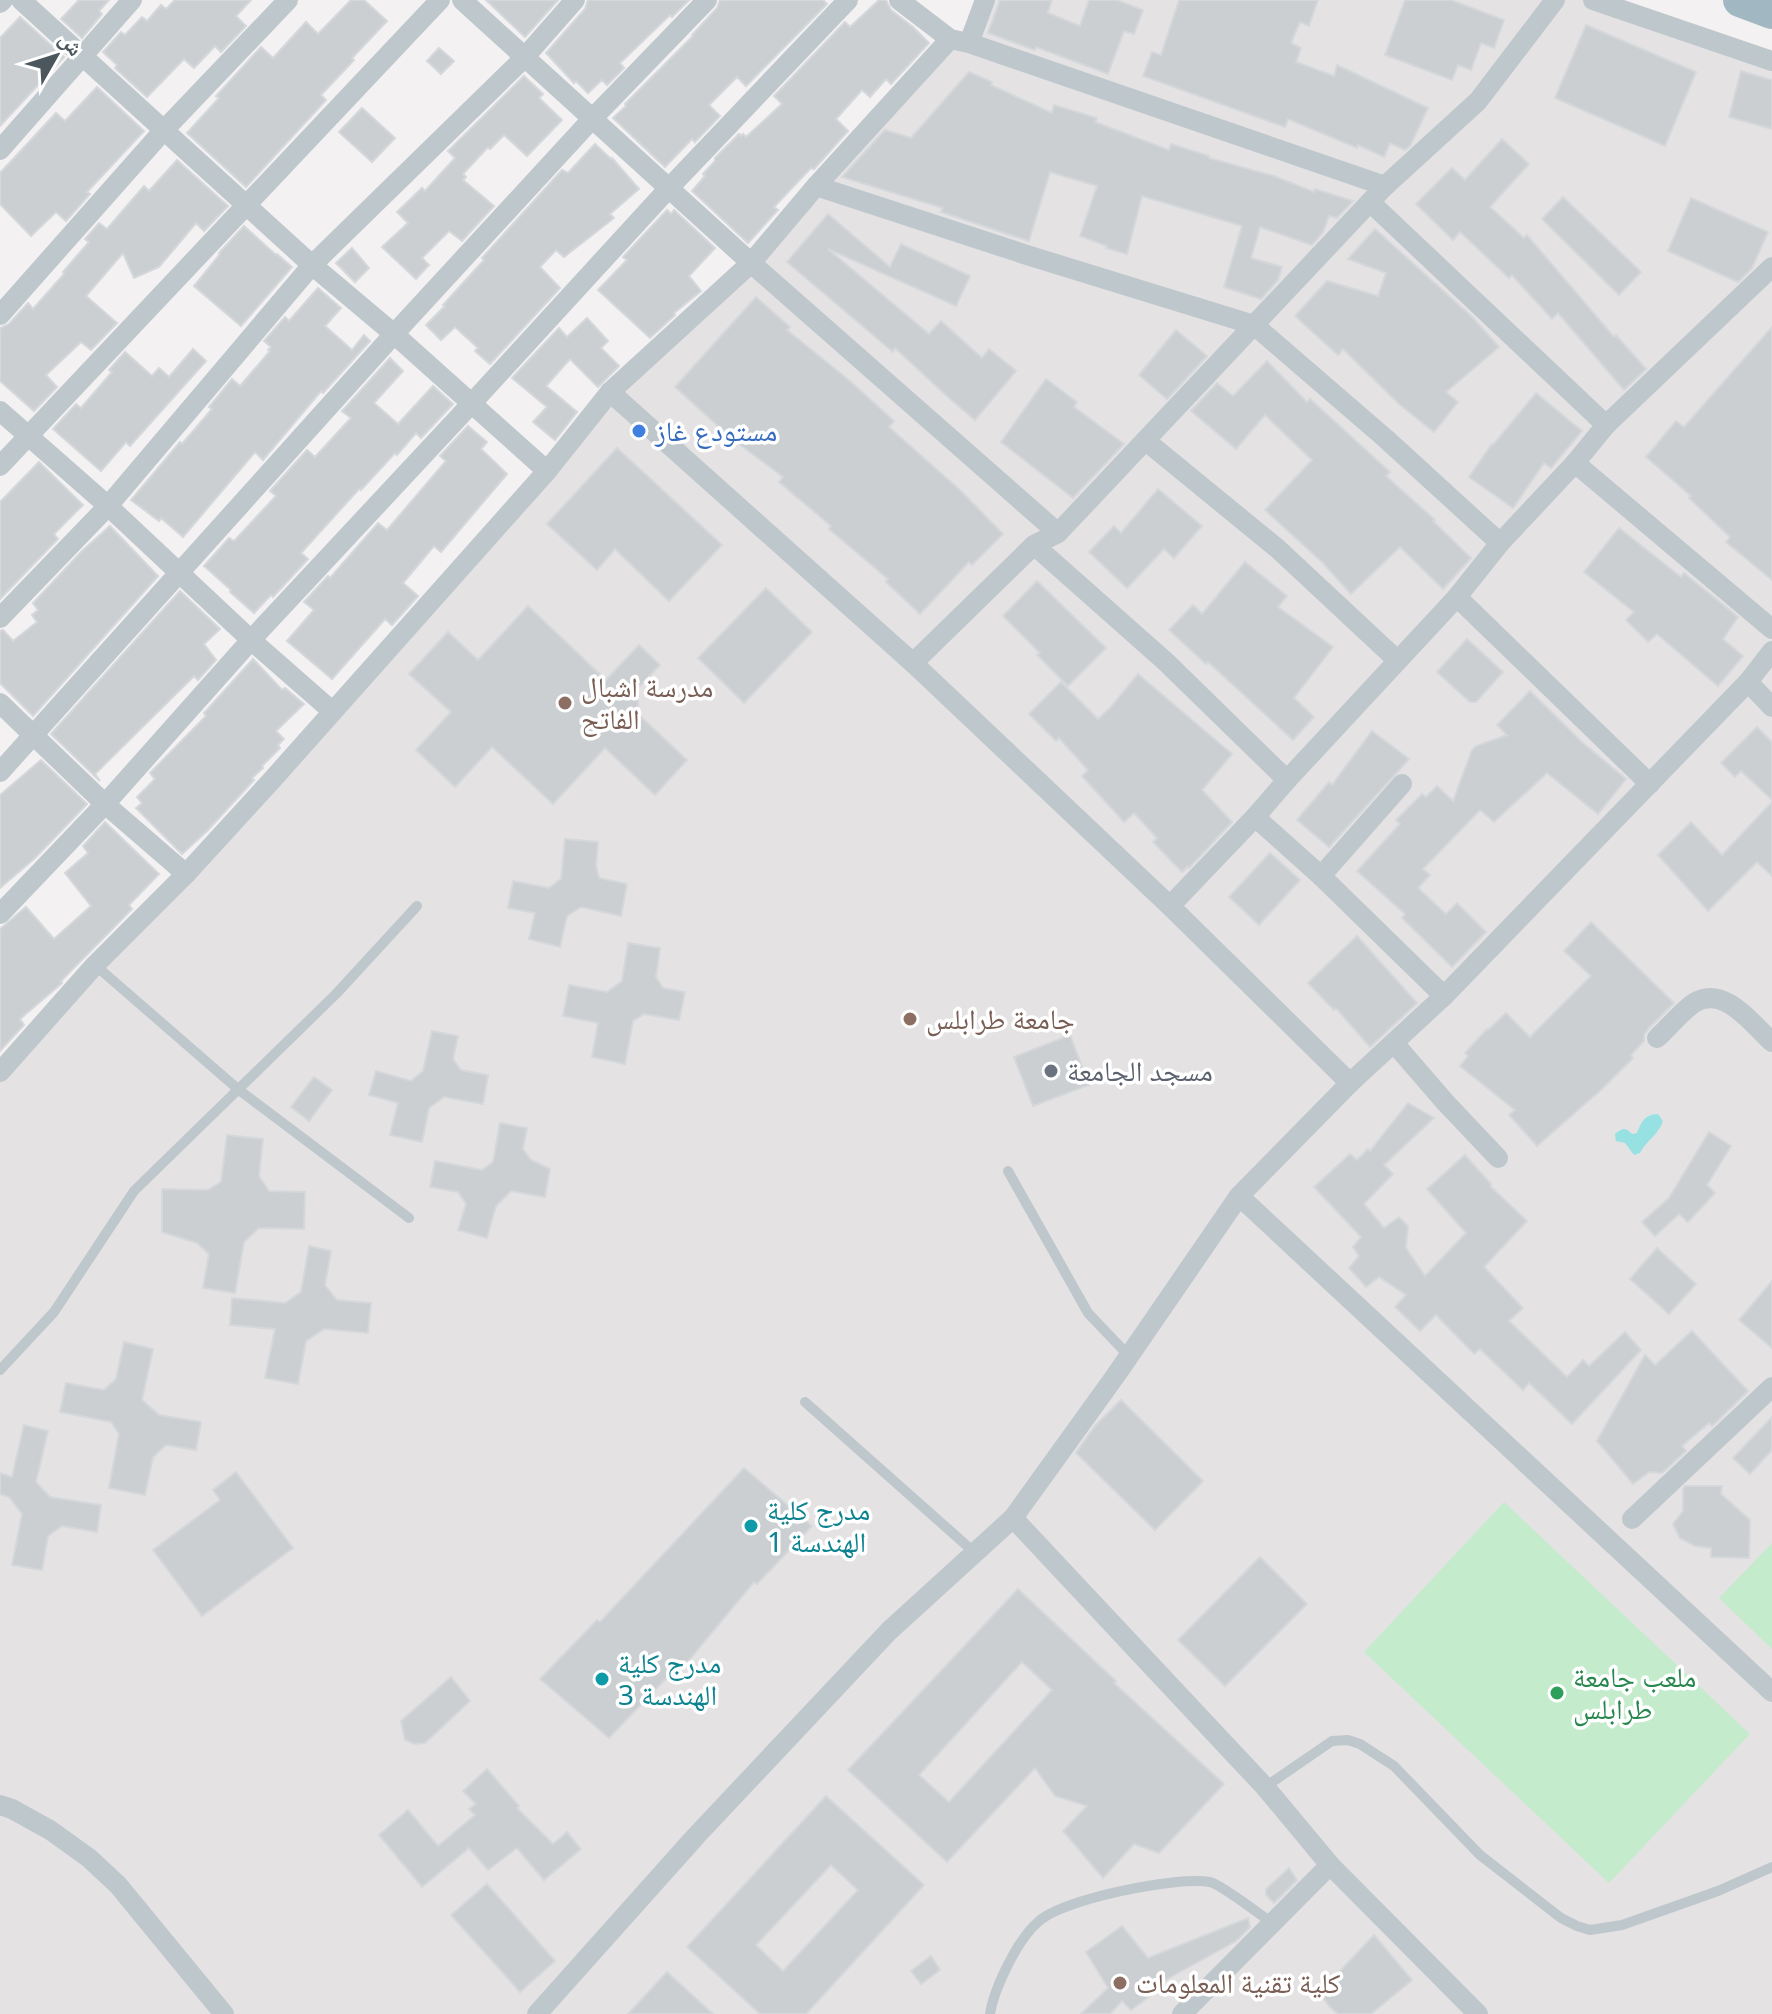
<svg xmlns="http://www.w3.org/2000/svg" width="1772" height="2014" font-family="'Noto Sans','Noto Naskh Arabic',sans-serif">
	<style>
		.education { fill: #e4e2e3 }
		.green { fill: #c5ebcd }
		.water { fill: #97e1e3 }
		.building { fill: #cbcfd2; stroke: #d5d8db; stroke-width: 2; fill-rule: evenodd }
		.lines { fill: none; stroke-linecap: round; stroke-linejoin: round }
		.service { stroke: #bec7cc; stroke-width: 10 }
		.minor { stroke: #bec7cc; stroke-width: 20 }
		.trunk { stroke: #a1b8c3; stroke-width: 34 }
		.shop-dot { fill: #3f7fe0; stroke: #fff; stroke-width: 3 }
		.education-dot { fill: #8d6e63; stroke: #fff; stroke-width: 3 }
		.worship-dot { fill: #6b7280; stroke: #fff; stroke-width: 3 }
		.culture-dot { fill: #0f9aa8; stroke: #fff; stroke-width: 3 }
		.leisure-dot { fill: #2e9e5b; stroke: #fff; stroke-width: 3 }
		.labels { text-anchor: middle; stroke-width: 7; stroke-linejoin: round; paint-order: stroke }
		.shop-label { font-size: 28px; fill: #366cbe; stroke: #fff; text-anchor: start }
		.education-label { font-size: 28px; fill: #785e54; stroke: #fff; text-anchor: start }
		.worship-label { font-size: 28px; fill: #5b616d; stroke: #fff; text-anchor: start }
		.culture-label { font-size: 28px; fill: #0d838f; stroke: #fff; text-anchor: start }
		.leisure-label { font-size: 28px; fill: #27864d; stroke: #fff; text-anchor: start }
	</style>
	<rect width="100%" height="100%" fill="#f3f1f1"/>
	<polygon class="education" points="985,0 1593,0 1772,61 1772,2014 0,2014 0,1072 547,471 751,263 950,39 969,43"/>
	<g class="green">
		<polygon points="1504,1502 1750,1734 1609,1883 1364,1652"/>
		<polygon points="1772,1543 1772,1649 1719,1598"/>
	</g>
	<path class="water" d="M1658,1114l5,7c-4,13 -17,20 -23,32l-6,2 -9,-12 -9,-2 -1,-7c8,-6 10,-7 17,0l5,-1c5,-12 7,-18 21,-19z"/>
	<g class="building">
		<polygon points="79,0 109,0 99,11 102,14 82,38 61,19"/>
		<polygon points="175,0 251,0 236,16 246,26 221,52 215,46 194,68 184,59 147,97 115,68 117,65 103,52 121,32 125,35 142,17 147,21 161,5 166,9"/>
		<polygon points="351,0 364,0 387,21 352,58 354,60 321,95 326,100 246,187 187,133 219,98 216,96 261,47 273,58 306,22 318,34"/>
		<polygon points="486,0 558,0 525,37"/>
		<polygon points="588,0 689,0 672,17 670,15 620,63 624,68 607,85 602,80 588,93 576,81 574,83 546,53 585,9"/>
		<polygon points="720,0 823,0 827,4 746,86 737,77 709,105 720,116 695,142 692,139 665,167 613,118 626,106 625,104 693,36 692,35 717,8"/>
		<polygon points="879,0 886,0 891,10 913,27 929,43 891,84 886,79 870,97 862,90 836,119 848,131 814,169 811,168 774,207 778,210 748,243 692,191 705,176 703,174 715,161 715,158 739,134 741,136 743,134 746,137 782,104 774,96 845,22 850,27"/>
		<polygon points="1000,0 1052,0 1048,13 1080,26 1089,0 1117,0 1143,10 1134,34 1124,31 1108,74 1036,47 1035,50 988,33"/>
		<polygon points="1179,0 1318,0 1309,26 1300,22 1291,43 1301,48 1296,62 1334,76 1337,65 1428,108 1410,146 1405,150 1390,143 1384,157 1358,145 1357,148 1288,119 1285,127 1143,76 1152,52 1161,55"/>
		<polygon points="1405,0 1451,0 1504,20 1494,48 1481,43 1471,70 1458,65 1452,80 1385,55"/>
		<polygon points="20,17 64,57 0,126 0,38"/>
		<polygon points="1586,25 1696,72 1665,146 1555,98"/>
		<polygon points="439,48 454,61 441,74 427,61"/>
		<polygon points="1741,71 1772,80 1772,129 1729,117"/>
		<polygon points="969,72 992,82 991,85 1052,113 1054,105 1097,118 1095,122 1169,150 1171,144 1209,156 1209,158 1274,176 1314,192 1315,189 1353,201 1337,218 1329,216 1323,232 1312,245 1260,227 1251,258 1282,267 1278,280 1261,299 1224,287 1242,226 1142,196 1127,254 1106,248 1107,246 1080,236 1097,186 1050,172 1029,241 941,212 943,208 842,177 885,130 911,138"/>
		<polygon points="524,76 543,94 539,98 562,120 527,156 504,135 490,149 488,147 463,174 466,177 463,180 494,206 462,241 449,231 422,258 429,265 416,279 382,247 408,223 397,212 422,188 425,191 455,158 448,151"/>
		<polygon points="97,87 144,131 87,192 90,194 66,221 56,212 31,236 0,204 0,173 56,113 65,121"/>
		<polygon points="362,108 395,138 372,162 339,132"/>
		<polygon points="1502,139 1529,164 1490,207 1524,238 1527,235 1614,337 1616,335 1646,369 1624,390 1558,313 1552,319 1512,275 1509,278 1460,232 1453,240 1416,204 1452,168 1465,180"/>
		<polygon points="595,144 611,159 612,158 639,189 610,214 614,218 564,257 556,250 540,267 560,288 490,364 475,351 478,348 455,327 441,340 426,325 445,306 443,305 484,260 482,258 562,170 568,173"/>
		<polygon points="177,160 228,206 204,231 196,223 159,267 134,278 123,253 86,296 117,323 91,350 81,342 46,375 57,387 34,411 0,381 0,328 9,324 28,303 33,309 64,274 63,272 89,242 85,239 99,223 107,229 144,186 149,191"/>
		<polygon points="1563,197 1641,272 1619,295 1542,219"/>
		<polygon points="1691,198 1768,232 1752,268 1738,282 1668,251"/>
		<polygon points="667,210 671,214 674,210 715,248 689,276 701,291 674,313 675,315 650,338 598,290 627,260 623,257"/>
		<polygon points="828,214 890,267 901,244 970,276 956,306 828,249 929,334 941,321 982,358 989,349 1016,371 975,420 949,398 895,348 893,352 787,262"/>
		<polygon points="244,226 276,255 277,254 292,267 241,326 194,286 220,254 219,253"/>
		<polygon points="1375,229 1472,317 1499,347 1446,392 1458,402 1434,432 1399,404 1343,349 1338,355 1295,316 1327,281 1378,296 1386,273 1348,259"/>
		<polygon points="352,248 369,268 355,282 336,263"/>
		<polygon points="318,288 341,308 325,326 352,350 364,335 370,341 323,393 321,391 263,460 255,452 183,537 161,518 159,521 131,500 180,442 182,444 212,409 209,407 232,379 240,386 270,351 268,350 271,347 264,341 285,317 289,321"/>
		<polygon points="756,297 790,327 787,330 850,381 894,421 889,427 961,491 1003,534 972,565 969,562 920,614 886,582 888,579 829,529 831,526 779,482 783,477 731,438 675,387"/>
		<polygon points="587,318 608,341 601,348 619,366 598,387 570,359 546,386 577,412 555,440 533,422 547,407 512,378 559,328 567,337"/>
		<polygon points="1772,327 1772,580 1726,542 1730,537 1689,498 1691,496 1646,457 1676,421 1684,427"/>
		<polygon points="1176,330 1207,356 1167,399 1139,375"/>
		<polygon points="193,349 206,361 130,446 126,442 101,471 53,429 76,404 81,408 112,372 109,370 125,352 152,376 159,368 169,377"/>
		<polygon points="390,358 403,371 374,403 398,424 433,386 453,404 421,438 416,433 397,455 395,453 361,490 360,488 301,553 308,559 273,597 271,595 254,613 230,592 231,590 204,566 229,538 234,541 276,496 270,491 307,450 315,457 351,418 342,411"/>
		<polygon points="1267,361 1307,402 1310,399 1390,472 1386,476 1435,520 1433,521 1471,558 1443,589 1400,547 1351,594 1322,562 1265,510 1312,460 1265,415 1236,449 1191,411 1217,383 1233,396"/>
		<polygon points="1046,379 1077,402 1074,407 1124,444 1073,498 1001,442"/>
		<polygon points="1536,393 1582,431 1551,468 1544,463 1513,508 1469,477 1492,444 1493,445"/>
		<polygon points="468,426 487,442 481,449 507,474 441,552 434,546 403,583 418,596 392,625 385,619 332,679 287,641 314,610 304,602 328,576 330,578 378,523 387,530 446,461 440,456"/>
		<polygon points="617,448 722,545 669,601 615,549 597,570 547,524"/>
		<polygon points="39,462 83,505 54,534 58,539 0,599 0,502"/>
		<polygon points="1158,489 1202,526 1174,558 1164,549 1127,588 1089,552 1114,526 1121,533"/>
		<polygon points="110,526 158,576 33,716 0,683 0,631 3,630 13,641 37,622 32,615 38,610 33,603 82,551"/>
		<polygon points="1619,528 1681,577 1684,573 1695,582 1738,617 1723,639 1743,656 1718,686 1657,634 1648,642 1626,620 1634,612 1584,572"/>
		<polygon points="1245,562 1287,596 1278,607 1333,647 1294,698 1314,717 1293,740 1208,662 1206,664 1169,630 1193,605 1202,614"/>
		<polygon points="1037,581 1106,648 1068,686 1037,655 1040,653 1003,616"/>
		<polygon points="766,588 812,632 744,703 698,658"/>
		<polygon points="180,591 220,629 204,644 216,660 198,680 194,676 95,774 100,781 51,734"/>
		<polygon points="528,606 606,680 639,645 660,665 637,689 639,715 687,760 655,795 605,748 553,804 492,747 455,787 416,750 451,712 409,674 448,632 478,660"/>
		<polygon points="1467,639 1503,672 1476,702 1470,702 1437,672"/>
		<polygon points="253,659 282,690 285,688 304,704 276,731 284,739 278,745 280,748 262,766 263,768 252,778 254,780 208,830 182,854 136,808 142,803 137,797 155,779 150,773 206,716 204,713"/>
		<polygon points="1138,674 1232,754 1202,790 1232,822 1189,868 1188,866 1182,872 1153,842 1157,838 1134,813 1124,822 1082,776 1088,770 1059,738 1056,741 1029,714 1061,682 1098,719 1111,707"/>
		<polygon points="1530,691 1583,743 1626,779 1598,814 1547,773 1494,822 1480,810 1423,869 1430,875 1418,888 1446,914 1457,903 1486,932 1452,967 1402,918 1405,914 1357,871 1400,824 1396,820 1422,794 1426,797 1437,786 1453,801 1472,750 1476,746 1507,735 1497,725"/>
		<polygon points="1757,727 1772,742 1772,800 1741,771 1735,777 1721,763"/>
		<polygon points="1372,731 1409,759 1329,847 1297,820 1329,782 1332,785"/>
		<polygon points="41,760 87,804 35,858 0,888 0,795"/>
		<polygon points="1772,802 1772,876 1757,862 1708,911 1658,855 1691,822 1722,855"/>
		<polygon points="105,822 159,874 129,905 132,909 61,981 62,983 20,1019 24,1025 0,1051 0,929 26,907 54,939 91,906 65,873 88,853 83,846"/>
		<polygon points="565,839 598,842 596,865 599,878 627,884 621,916 581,907 567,916 560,947 529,939 535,913 508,908 513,881 549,888 561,879"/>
		<polygon points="1270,853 1300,880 1259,925 1229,897"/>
		<polygon points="1591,922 1674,1003 1648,1029 1644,1035 1644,1041 1631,1055 1633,1058 1602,1089 1537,1146 1509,1115 1515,1110 1460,1066 1468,1056 1465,1053 1487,1029 1488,1030 1506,1013 1530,1037 1591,976 1564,951"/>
		<polygon points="1357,936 1417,1003 1370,1047 1336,1008 1334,1010 1308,983"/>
		<polygon points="628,943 660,948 656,977 663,988 685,992 679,1020 644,1014 633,1021 625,1064 592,1057 598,1023 563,1016 569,985 607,992 622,981"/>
		<polygon points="432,1031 458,1036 453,1059 461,1070 488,1075 483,1104 444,1097 429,1108 422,1142 390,1135 398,1103 369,1095 376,1071 411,1081 423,1071"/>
		<polygon points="1070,1035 1089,1085 1033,1106 1014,1057"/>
		<polygon points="314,1077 332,1090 309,1121 291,1107"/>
		<polygon points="1408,1103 1434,1118 1384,1165 1393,1174 1364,1204 1384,1228 1399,1217 1408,1226 1406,1248 1425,1276 1466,1233 1427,1189 1465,1155 1491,1184 1490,1186 1527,1221 1484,1267 1523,1308 1509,1321 1567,1377 1583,1360 1589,1366 1625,1332 1641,1350 1572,1424 1529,1383 1523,1390 1480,1349 1474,1354 1436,1315 1420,1331 1395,1307 1406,1295 1379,1277 1366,1287 1349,1268 1359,1256 1353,1247 1361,1237 1314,1187 1350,1154 1357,1160 1368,1149 1370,1151"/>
		<polygon points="500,1123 527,1128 523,1149 531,1160 550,1169 545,1197 511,1191 496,1206 487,1238 458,1230 466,1204 458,1192 430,1187 435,1161 482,1170 493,1162"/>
		<polygon points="1709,1132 1731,1146 1707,1185 1715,1193 1688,1222 1679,1214 1655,1236 1642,1222 1669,1198"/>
		<polygon points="227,1135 263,1139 259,1176 269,1191 305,1192 304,1229 259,1228 244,1242 235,1293 203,1288 209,1254 197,1243 162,1232 162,1189 208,1190 221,1182"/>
		<polygon points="309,1246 331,1251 325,1285 337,1300 371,1303 368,1333 324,1329 306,1341 298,1384 265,1378 275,1329 230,1325 232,1298 285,1303 301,1292"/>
		<polygon points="1657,1248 1696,1284 1669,1314 1630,1279"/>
		<polygon points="1772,1281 1772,1348 1739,1320"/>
		<polygon points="1692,1331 1748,1391 1712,1426 1709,1423 1682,1446 1686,1451 1662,1473 1649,1472 1633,1484 1597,1441 1645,1355 1655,1365"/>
		<polygon points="124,1342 153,1349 142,1400 159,1415 201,1422 196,1450 166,1445 153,1457 145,1495 109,1488 119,1434 111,1422 60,1412 66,1383 104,1390 116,1379"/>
		<polygon points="1121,1400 1203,1481 1155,1530 1076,1453 1095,1426"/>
		<polygon points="1772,1417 1772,1450 1750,1474 1733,1458"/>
		<polygon points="24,1425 48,1431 36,1482 50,1497 101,1505 97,1532 62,1526 48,1536 42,1570 12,1565 22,1514 9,1497 0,1494 0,1473 12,1477"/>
		<polygon points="744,1468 812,1526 757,1584 754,1582 685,1665 682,1662 609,1738 540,1679 597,1620 600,1622"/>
		<polygon points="236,1472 293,1548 202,1616 153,1550 220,1500 213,1490"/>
		<polygon points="1685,1486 1722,1486 1721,1494 1750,1520 1749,1558 1711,1557 1711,1548 1695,1546 1680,1538 1673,1524 1683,1511 1683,1489"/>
		<polygon points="1260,1557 1307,1604 1225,1686 1178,1640"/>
		<path d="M1018,1589l98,92 -2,2 110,101 -65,69 -25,-9 -31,34 -40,-47 24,-25 -32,-10 -20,-28 -88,94 -99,-92zM1022,1662l30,28 -103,112 -30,-27z"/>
		<polygon points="451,1677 470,1701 425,1743 415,1744 405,1740 401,1721"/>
		<polygon points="487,1769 519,1806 517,1808 553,1844 567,1832 581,1849 544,1880 517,1848 488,1870 469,1848 422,1887 379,1835 408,1810 438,1846 475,1815 469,1809 476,1804 463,1791"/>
		<path d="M826,1796l98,89 -118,129h-46l-73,-67zM831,1865l27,25 -75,81 -27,-26z"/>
		<polygon points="1289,1868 1297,1880 1274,1903 1266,1895 1266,1889"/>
		<polygon points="487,1884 555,1961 520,1992 451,1915"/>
		<polygon points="1248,1918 1250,1927 1236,1941 1162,1982 1162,1987 1131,2010 1122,2001 1110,2014 1081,2014 1108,1988 1086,1952 1122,1926 1148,1958"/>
		<polygon points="1374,1935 1412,1980 1371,2014 1338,2014 1329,2006 1320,1992"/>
		<polygon points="931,1956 940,1970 921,1984 911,1971"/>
		<polygon points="667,1972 713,2014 628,2014"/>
	</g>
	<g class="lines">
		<g class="service">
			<polyline points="95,965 239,1090 409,1218"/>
			<polyline points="1008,1171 1088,1313 1129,1356"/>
			<polyline points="0,1370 54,1312 134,1191 336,994 417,906"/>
			<polyline points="805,1402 975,1553"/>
			<polyline points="1265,1787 1332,1741 1348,1740 1360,1744 1394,1766 1480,1855 1561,1918 1577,1926 1590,1930 1622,1925 1718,1891 1772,1867"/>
			<path d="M990,2014c4,-26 28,-75 48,-92 23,-23 140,-46 172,-40 10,2 51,33 62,41"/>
		</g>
		<g class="minor">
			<polyline points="21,0 312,265 394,334 547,471"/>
			<polyline points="462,0 751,263 1058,533"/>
			<polyline points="899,0 950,39 969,43 1385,186"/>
			<polyline points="1593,0 1772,61"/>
			<polyline points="0,3 3,0"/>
			<polyline points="969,43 985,0"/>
			<polyline points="0,150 132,0"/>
			<polyline points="816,186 1030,256 1254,325 1385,438 1500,543"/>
			<polyline points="1370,202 1606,425"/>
			<polyline points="0,315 164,130 288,0"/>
			<polyline points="610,392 913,663 1170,906 1350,1083"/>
			<polyline points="0,411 108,506 251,640 332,711"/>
			<polyline points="1146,441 1278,549 1397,660"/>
			<polyline points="1575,463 1772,629"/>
			<polyline points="0,466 440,0"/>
			<polyline points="1034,545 1166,662 1287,780"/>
			<polyline points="1457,597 1650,784"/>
			<polyline points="0,618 108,506 312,265 524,58 575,0"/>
			<polyline points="913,663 1034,545 1058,533 1385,186 1478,101 1555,0"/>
			<polyline points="1748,682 1772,707"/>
			<polyline points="0,703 105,804 186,874"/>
			<polyline points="0,772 394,334 592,119 707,0"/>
			<polyline points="1255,817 1321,876 1444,996"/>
			<polyline points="1321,876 1402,784"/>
			<polyline points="1170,906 1255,817 1287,780 1457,597 1500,543 1575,463 1606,425 1772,267"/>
			<polyline points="0,914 105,804 251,640 472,403 669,188 848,0"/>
			<path d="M1657,1038c12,-11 24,-26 37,-35 30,-19 59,22 78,39"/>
			<polyline points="1394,1043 1445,1102 1498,1158"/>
			<polyline points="0,1072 95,965 186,874 272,780 547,471 610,392 751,263 816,186 950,39"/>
			<polyline points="1239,1196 1772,1692"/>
			<polyline points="1013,1518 1265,1787 1330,1865 1478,2014"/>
			<polyline points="1632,1519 1772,1387"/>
			<polyline points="0,1805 12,1809 50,1830 89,1858 118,1885 224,2014"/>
			<polyline points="537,2014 696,1836 889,1631 1013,1518 1116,1375 1239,1196 1350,1083 1444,996 1748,682 1772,651"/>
			<polyline points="1182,2014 1330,1865"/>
		</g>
		<polyline class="trunk" points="1740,0 1772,12"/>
	</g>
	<circle class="shop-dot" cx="639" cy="431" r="8"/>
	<g class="education-dot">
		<circle cx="565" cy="703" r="8"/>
		<circle cx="910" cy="1019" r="8"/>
		<circle cx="1120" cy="1983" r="8"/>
	</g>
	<circle class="worship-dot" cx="1051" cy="1071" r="8"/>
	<g class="culture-dot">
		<circle cx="751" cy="1526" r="8"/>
		<circle cx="602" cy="1679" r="8"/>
	</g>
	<circle class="leisure-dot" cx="1557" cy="1693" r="8"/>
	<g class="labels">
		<g class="shop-label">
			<text x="655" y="441">مستودع غاز</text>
		</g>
		<g class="education-label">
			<text x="581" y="697">مدرسة اشبال<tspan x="581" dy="32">الفاتح</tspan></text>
			<text x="926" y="1029">جامعة طرابلس</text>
			<text x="1136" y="1993">كلية تقنية المعلومات</text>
		</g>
		<g class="worship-label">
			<text x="1067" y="1081">مسجد الجامعة</text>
		</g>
		<g class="culture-label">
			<text x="767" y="1520">مدرج كلية<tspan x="767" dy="32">الهندسة 1</tspan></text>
			<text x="618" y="1673">مدرج كلية<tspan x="618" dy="32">الهندسة 3</tspan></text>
		</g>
		<g class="leisure-label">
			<text x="1573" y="1687">ملعب جامعة<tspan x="1573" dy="32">طرابلس</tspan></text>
		</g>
	</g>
	<g transform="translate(56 56) rotate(51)" stroke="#ffffff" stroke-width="6" paint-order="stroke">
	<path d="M0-6L14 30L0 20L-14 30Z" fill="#4b575c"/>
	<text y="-12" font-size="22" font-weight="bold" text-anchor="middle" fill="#4b575c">ش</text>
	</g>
</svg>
